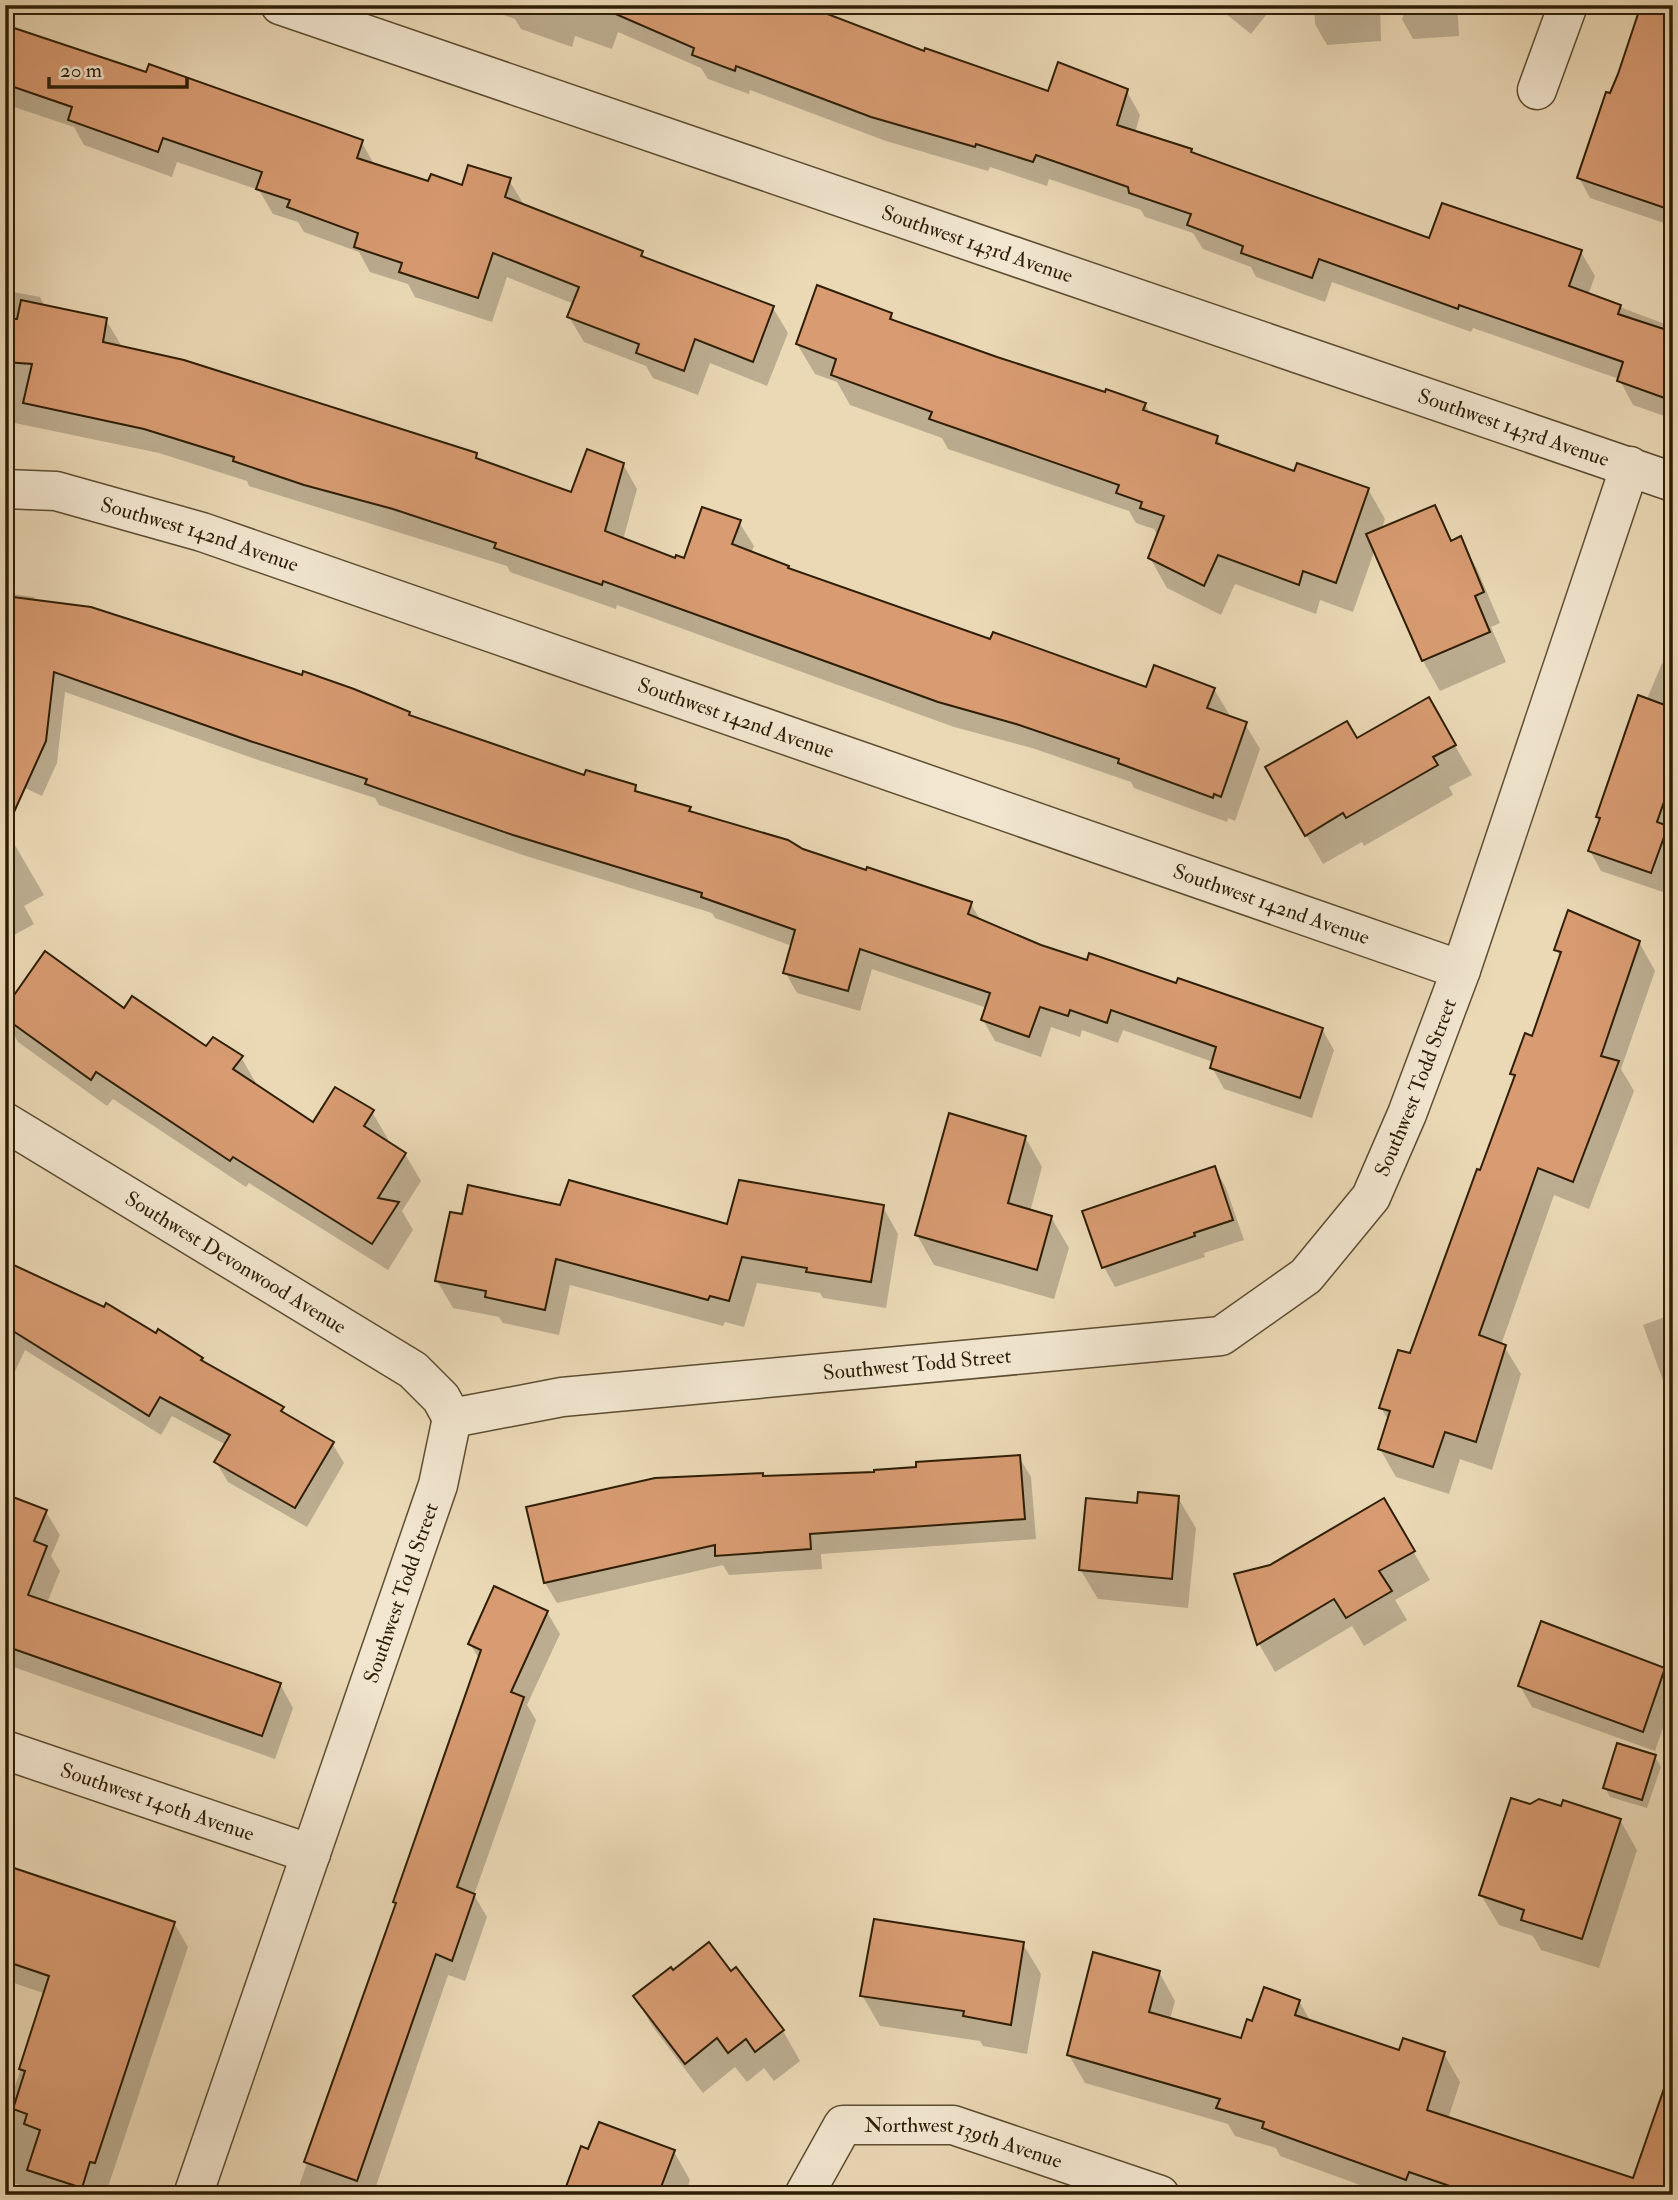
<svg xmlns="http://www.w3.org/2000/svg" width="1678" height="2200" font-family="'IM FELL Double Pica',serif">
	<style>
		.shadow { fill: #0003 }
		.building { fill: #d89b72; stroke: #2e1e05; stroke-width: 2 }
		.lines { fill: none; stroke-linecap: round; stroke-linejoin: round }
		.minor-casing { stroke: #5d4d31; stroke-width: 41 }
		.minor { stroke: #f2e6d0; stroke-width: 38 }
		.labels { text-anchor: middle; stroke-width: 7; stroke-linejoin: round; paint-order: stroke }
		.street-label { font-size: 21px; fill: #2e1e05; stroke: #f2e6d0 }
	</style>
	<rect width="100%" height="100%" fill="#ebd9b6"/>
	<filter id="stains"><feTurbulence type="fractalNoise" baseFrequency=".00286" numOctaves="4"/><feColorMatrix values="0 0 0 0 .2 0 0 0 0 .09 0 0 0 0 .02 0 0 0 .5 -.17"/></filter>
	<radialGradient id="worn" r=".72"><stop offset=".6" stop-color="#630" stop-opacity="0"/><stop offset="1" stop-color="#630" stop-opacity=".3"/></radialGradient>
	<g class="shadow">
		<polygon points="475,5 758,5 925,54 1049,93 1126,90 1140,115 1135,133 1191,150 1193,155 1430,241 1581,252 1595,276 1588,295 1673,327 1673,419 1633,405 1619,379 1473,328 1471,332 1332,282 1325,302 1256,277 1251,267 1203,249 1193,233 1145,217 1141,210 1049,179 1047,186 990,167 988,171 886,141 750,90 749,94 708,79 701,68 618,32 612,49 575,36 572,47 521,29 515,19"/>
		<polygon points="1215,5 1274,5 1251,34"/>
		<polygon points="1314,5 1380,5 1381,41 1327,45 1315,24"/>
		<polygon points="1407,5 1457,5 1459,36 1413,39 1402,19"/>
		<polygon points="1673,5 1673,226 1590,198 1579,178 1611,95"/>
		<polygon points="5,18 12,29 361,141 375,166 429,184 463,187 509,180 524,205 642,252 646,260 773,308 788,333 767,386 710,363 698,395 653,378 646,366 584,342 569,317 574,304 507,277 492,322 415,297 408,284 370,272 359,252 304,232 298,222 273,214 259,190 177,162 172,177 84,145 74,127 5,104"/>
		<polygon points="5,238 10,246 8,291 40,297 45,307 106,320 121,345 120,347 476,455 479,461 572,494 623,464 637,489 623,540 676,560 685,560 739,522 754,546 751,553 788,567 790,571 991,641 1147,689 1214,689 1229,714 1227,717 1245,724 1260,749 1235,821 1228,818 1227,822 1134,788 1131,782 1032,748 954,727 617,605 616,609 510,572 507,566 249,486 247,481 159,453 5,421"/>
		<polygon points="891,315 896,323 1106,394 1145,404 1151,415 1217,438 1223,447 1295,473 1368,489 1385,519 1381,530 1434,507 1453,542 1460,538 1477,569 1500,623 1491,627 1506,662 1440,691 1423,661 1375,549 1353,612 1320,600 1316,614 1235,584 1221,615 1167,588 1150,558 1158,536 1154,529 1136,523 1129,511 948,449 942,438 850,405 837,382 815,374 797,344"/>
		<polygon points="5,593 34,597 36,601 409,714 411,717 586,778 635,787 639,794 690,808 693,814 971,904 981,921 1041,946 1088,963 1177,986 1322,1029 1334,1050 1312,1118 1224,1089 1212,1067 1213,1062 1123,1030 1118,1043 1082,1030 1080,1037 1051,1027 1041,1057 995,1041 983,1020 987,1008 872,969 860,1011 797,993 785,972 792,946 715,918 712,913 526,856 379,805 375,798 264,762 65,692 57,763 42,796 6,779"/>
		<polygon points="1673,651 1673,827 1670,834 1673,838 1673,862 1663,892 1601,871 1590,851 1600,822 1598,817 1662,663 1668,664"/>
		<polygon points="1428,699 1472,775 1449,787 1453,795 1364,846 1362,842 1323,864 1267,768 1356,740"/>
		<polygon points="5,828 44,895 24,906 34,924 5,940"/>
		<polygon points="1639,942 1655,971 1621,1069 1634,1091 1589,1209 1554,1195 1501,1345 1504,1346 1521,1374 1492,1470 1460,1459 1449,1494 1396,1477 1380,1449 1389,1421 1381,1408 1411,1355 1515,1079 1512,1073 1533,1038 1561,958 1556,950"/>
		<polygon points="124,1010 207,1048 241,1057 257,1085 256,1086 314,1124 372,1112 388,1139 386,1142 405,1154 421,1181 402,1211 413,1230 388,1270 249,1183 246,1187 113,1099 107,1106 18,1042 5,1019 5,1011"/>
		<polygon points="1025,1137 1042,1167 1030,1212 1051,1217 1069,1248 1054,1299 934,1265 917,1235"/>
		<polygon points="1215,1168 1226,1188 1244,1240 1204,1253 1205,1257 1115,1287 1104,1267"/>
		<polygon points="561,1207 729,1226 883,1207 898,1234 886,1308 823,1298 820,1293 757,1283 744,1327 725,1322 723,1326 570,1285 559,1335 503,1323 499,1317 453,1308 437,1281 463,1216"/>
		<polygon points="5,1263 202,1359 205,1364 282,1409 287,1417 332,1443 344,1463 307,1527 228,1482 216,1462 226,1445 172,1416 161,1435 25,1350 10,1382 5,1380"/>
		<polygon points="1673,1314 1673,1408 1643,1325"/>
		<polygon points="1019,1457 1031,1477 1036,1539 821,1554 822,1569 729,1575 723,1565 557,1603 545,1583 528,1508 764,1478 876,1473"/>
		<polygon points="5,1496 46,1512 60,1535 51,1556 60,1571 47,1603 280,1684 293,1708 275,1759 5,1664"/>
		<polygon points="1178,1498 1196,1528 1188,1608 1098,1599 1080,1569 1138,1504"/>
		<polygon points="1383,1500 1430,1580 1395,1600 1407,1620 1364,1646 1352,1626 1275,1672 1259,1644 1271,1567"/>
		<polygon points="547,1612 560,1634 527,1705 536,1720 474,1895 487,1917 465,1981 448,1975 373,2195 296,2195 480,1660 470,1644"/>
		<polygon points="1664,1669 1673,1684 1673,1699 1655,1751 1532,1707 1520,1686"/>
		<polygon points="1655,1757 1661,1767 1647,1808 1610,1797 1605,1788"/>
		<polygon points="1530,1806 1620,1820 1637,1850 1599,1968 1541,1950 1533,1936 1499,1925 1481,1895"/>
		<polygon points="174,1923 188,1947 108,2187 104,2186 101,2195 48,2195 5,2180 5,2103 9,2104 46,1994 14,1983 5,1967 5,1945"/>
		<polygon points="1023,1944 1041,1974 1027,2054 983,2046 980,2041 880,2026 862,1995"/>
		<polygon points="736,1969 783,2031 800,2061 774,2081 764,2068 747,2082 735,2067 703,2093 653,2027 635,1997 672,1973 730,1973"/>
		<polygon points="1159,1972 1175,2001 1170,2019 1242,2040 1253,2023 1299,2001 1311,2022 1400,2052 1444,2054 1460,2082 1448,2119 1673,2195 1388,2195 1280,2156 1276,2148 1235,2136 1228,2124 1085,2083 1069,2055"/>
		<polygon points="589,2152 674,2152 690,2180 685,2195 565,2195"/>
	</g>
	<g class="building">
		<polygon points="595,5 804,5 924,51 925,48 1048,91 1058,62 1128,89 1117,125 1192,149 1191,152 1429,238 1442,203 1582,250 1569,286 1621,305 1618,314 1673,332 1673,401 1617,381 1623,362 1459,305 1458,309 1319,259 1312,278 1241,253 1243,246 1187,225 1191,214 1129,193 1128,187 1036,155 1033,162 976,144 975,147 871,117 736,66 735,71 692,55 694,48"/>
		<polygon points="1641,5 1673,5 1673,181 1665,208 1577,178 1606,92 1610,93 1618,74"/>
		<polygon points="5,25 146,72 149,64 363,140 357,158 428,181 431,174 462,185 468,165 511,178 505,197 643,251 641,256 774,306 753,362 695,339 684,371 636,353 639,344 567,317 579,287 493,253 478,298 399,272 402,263 354,247 358,233 287,207 290,200 256,189 262,172 163,138 158,152 68,120 72,107 5,84"/>
		<polygon points="817,285 892,313 890,319 997,357 1105,392 1106,389 1146,403 1143,410 1218,436 1216,443 1294,471 1297,463 1369,488 1336,583 1303,571 1299,585 1218,555 1204,586 1148,558 1164,516 1140,508 1142,502 1116,493 1119,485 929,419 932,412 831,375 836,359 796,344"/>
		<polygon points="21,300 107,318 103,342 184,360 477,453 476,458 571,492 587,449 624,463 605,531 675,558 676,555 684,558 702,507 741,520 732,544 789,566 788,568 990,639 993,632 1146,687 1154,665 1215,688 1207,708 1247,722 1221,797 1214,794 1213,798 1118,763 1119,759 1016,724 938,702 603,581 602,585 494,548 496,543 393,509 304,485 233,461 234,457 144,429 23,403 32,364 5,362 5,319 17,319"/>
		<polygon points="1435,505 1451,541 1461,536 1484,592 1475,596 1490,632 1422,661 1366,534"/>
		<polygon points="5,596 91,607 302,675 303,671 354,689 410,712 409,715 584,775 586,770 636,785 635,791 691,807 689,811 788,840 803,849 866,870 867,867 972,902 968,914 1041,945 1087,960 1089,953 1176,983 1178,978 1323,1028 1300,1098 1210,1068 1216,1047 1111,1010 1107,1023 1070,1010 1068,1016 1040,1007 1029,1037 981,1020 990,993 860,949 848,991 783,973 795,930 701,897 702,893 513,835 365,784 367,779 250,741 54,672 46,741 5,832"/>
		<polygon points="1638,695 1673,708 1673,776 1657,822 1668,826 1651,873 1588,851 1600,818 1596,817"/>
		<polygon points="1429,697 1456,745 1433,757 1438,765 1346,818 1343,813 1305,836 1265,767 1347,721 1357,738"/>
		<polygon points="1568,910 1640,941 1601,1056 1619,1061 1573,1182 1538,1168 1479,1335 1506,1345 1476,1442 1445,1432 1433,1467 1378,1449 1390,1411 1379,1408 1398,1350 1410,1353 1477,1169 1480,1170 1515,1075 1510,1074 1525,1033 1532,1036 1561,952 1554,950"/>
		<polygon points="45,951 124,1008 132,996 206,1046 213,1037 243,1056 233,1069 313,1122 335,1087 374,1110 364,1126 406,1153 378,1198 399,1202 372,1244 233,1157 230,1161 96,1072 91,1080 5,1018 5,1008"/>
		<polygon points="949,1113 1026,1136 1008,1203 1052,1216 1037,1270 915,1235"/>
		<polygon points="1215,1166 1233,1220 1194,1233 1195,1236 1102,1268 1082,1211"/>
		<polygon points="569,1180 727,1224 739,1180 884,1205 871,1282 806,1272 807,1268 742,1257 729,1301 710,1296 708,1300 556,1259 545,1310 485,1297 486,1291 435,1281 450,1212 462,1214 468,1185 560,1205"/>
		<polygon points="5,1261 104,1307 106,1303 156,1333 158,1329 203,1358 201,1360 284,1407 281,1411 334,1442 295,1508 214,1462 230,1435 160,1397 149,1416 5,1326"/>
		<polygon points="1020,1455 1025,1519 810,1534 811,1549 715,1556 715,1545 544,1583 526,1507 655,1478 763,1473 763,1476 874,1472 874,1470 916,1467 916,1462"/>
		<polygon points="1138,1492 1179,1496 1172,1579 1079,1570 1086,1498 1137,1503"/>
		<polygon points="5,1494 47,1510 34,1541 47,1546 28,1595 281,1683 262,1736 5,1646"/>
		<polygon points="1384,1498 1415,1551 1379,1571 1392,1591 1346,1618 1334,1599 1257,1645 1234,1574 1270,1565"/>
		<polygon points="494,1586 548,1611 511,1692 524,1697 457,1887 475,1894 452,1961 436,1954 357,2181 304,2162 396,1903 393,1902 481,1650 468,1644"/>
		<polygon points="1541,1621 1665,1668 1643,1732 1518,1686"/>
		<polygon points="1617,1743 1656,1755 1642,1800 1603,1788"/>
		<polygon points="1511,1798 1530,1804 1539,1799 1561,1806 1563,1800 1621,1819 1582,1939 1521,1920 1524,1910 1479,1895"/>
		<polygon points="5,1865 175,1922 95,2163 90,2162 82,2188 27,2170 40,2130 24,2124 27,2114 13,2109 25,2071 19,2069 49,1976 5,1961"/>
		<polygon points="874,1919 1024,1942 1011,2025 963,2016 964,2011 860,1996"/>
		<polygon points="709,1942 731,1971 736,1967 784,2030 755,2052 746,2039 728,2053 717,2038 685,2064 633,1996 671,1967 673,1970"/>
		<polygon points="1093,1952 1160,1971 1149,2012 1241,2038 1247,2019 1252,2021 1264,1987 1300,2000 1295,2015 1399,2050 1403,2038 1445,2052 1427,2110 1633,2178 1667,2080 1673,2081 1673,2195 1476,2195 1409,2172 1406,2180 1262,2128 1264,2122 1216,2108 1220,2099 1067,2055"/>
		<polygon points="599,2122 675,2150 658,2195 563,2195 581,2146 588,2149"/>
	</g>
	<g class="lines">
		<g class="minor-casing">
			<g id="minor">
				<path id="s1" d="M280,5l1393,477"/>
				<polyline points="1537,90 1568,5"/>
				<path id="s2" d="M5,489l51,2 146,41 1259,438"/>
				<path id="s3" d="M5,1122l408,248 28,28 11,20"/>
				<path id="s4" d="M5,1750l306,104"/>
				<path id="s5" d="M193,2195l245,-710 14,-67 110,-21 659,-61 85,-60 65,-79 36,-83 54,-144 169,-504"/>
				<path id="s6" d="M804,2195l39,-70h110l207,70"/>
			</g>
		</g>
		<use href="#minor" class="minor"/>
	</g>
	<g class="labels">
		<g class="street-label">
			<text dy="7" stroke="none"><textPath href="#s1" startOffset="737">Southwest 143rd Avenue</textPath></text>
			<text dy="7" stroke="none"><textPath href="#s1" startOffset="1304">Southwest 143rd Avenue</textPath></text>
			<text dy="7" stroke="none"><textPath href="#s2" startOffset="201">Southwest 142nd Avenue</textPath></text>
			<text dy="7" stroke="none"><textPath href="#s2" startOffset="768">Southwest 142nd Avenue</textPath></text>
			<text dy="7" stroke="none"><textPath href="#s2" startOffset="1335">Southwest 142nd Avenue</textPath></text>
			<text dy="7" stroke="none"><textPath href="#s5" startOffset="1918">Southwest Todd Street</textPath></text>
			<text dy="7" stroke="none"><textPath href="#s3" startOffset="270">Southwest Devonwood Avenue</textPath></text>
			<text dy="7" stroke="none"><textPath href="#s5" startOffset="1288">Southwest Todd Street</textPath></text>
			<text dy="7" stroke="none"><textPath href="#s5" startOffset="637">Southwest Todd Street</textPath></text>
			<text dy="7" stroke="none"><textPath href="#s4" startOffset="161">Southwest 140th Avenue</textPath></text>
			<text dy="7" stroke="none"><textPath href="#s6" startOffset="203">Northwest 139th Avenue</textPath></text>
		</g>
	</g>
	<rect width="1678" height="2200" fill="none" stroke="#ebd9b6" stroke-width="28"/>
	<rect x="7" y="7" width="1664" height="2186" fill="none" stroke="#2e1e05" stroke-width="3.5"/>
	<rect x="14" y="14" width="1650" height="2172" fill="none" stroke="#2e1e05" stroke-width="2"/>
	<path d="M49 77v10h138v-10" fill="none" stroke="#2e1e05" stroke-width="3.5"/>
	<text x="60" y="77" font-size="21" fill="#2e1e05" stroke="#f2e6d0" stroke-width="5" paint-order="stroke">20 m</text>
	<rect width="100%" height="100%" filter="url(#stains)"/>
	<rect width="100%" height="100%" fill="url(#worn)"/>
</svg>
